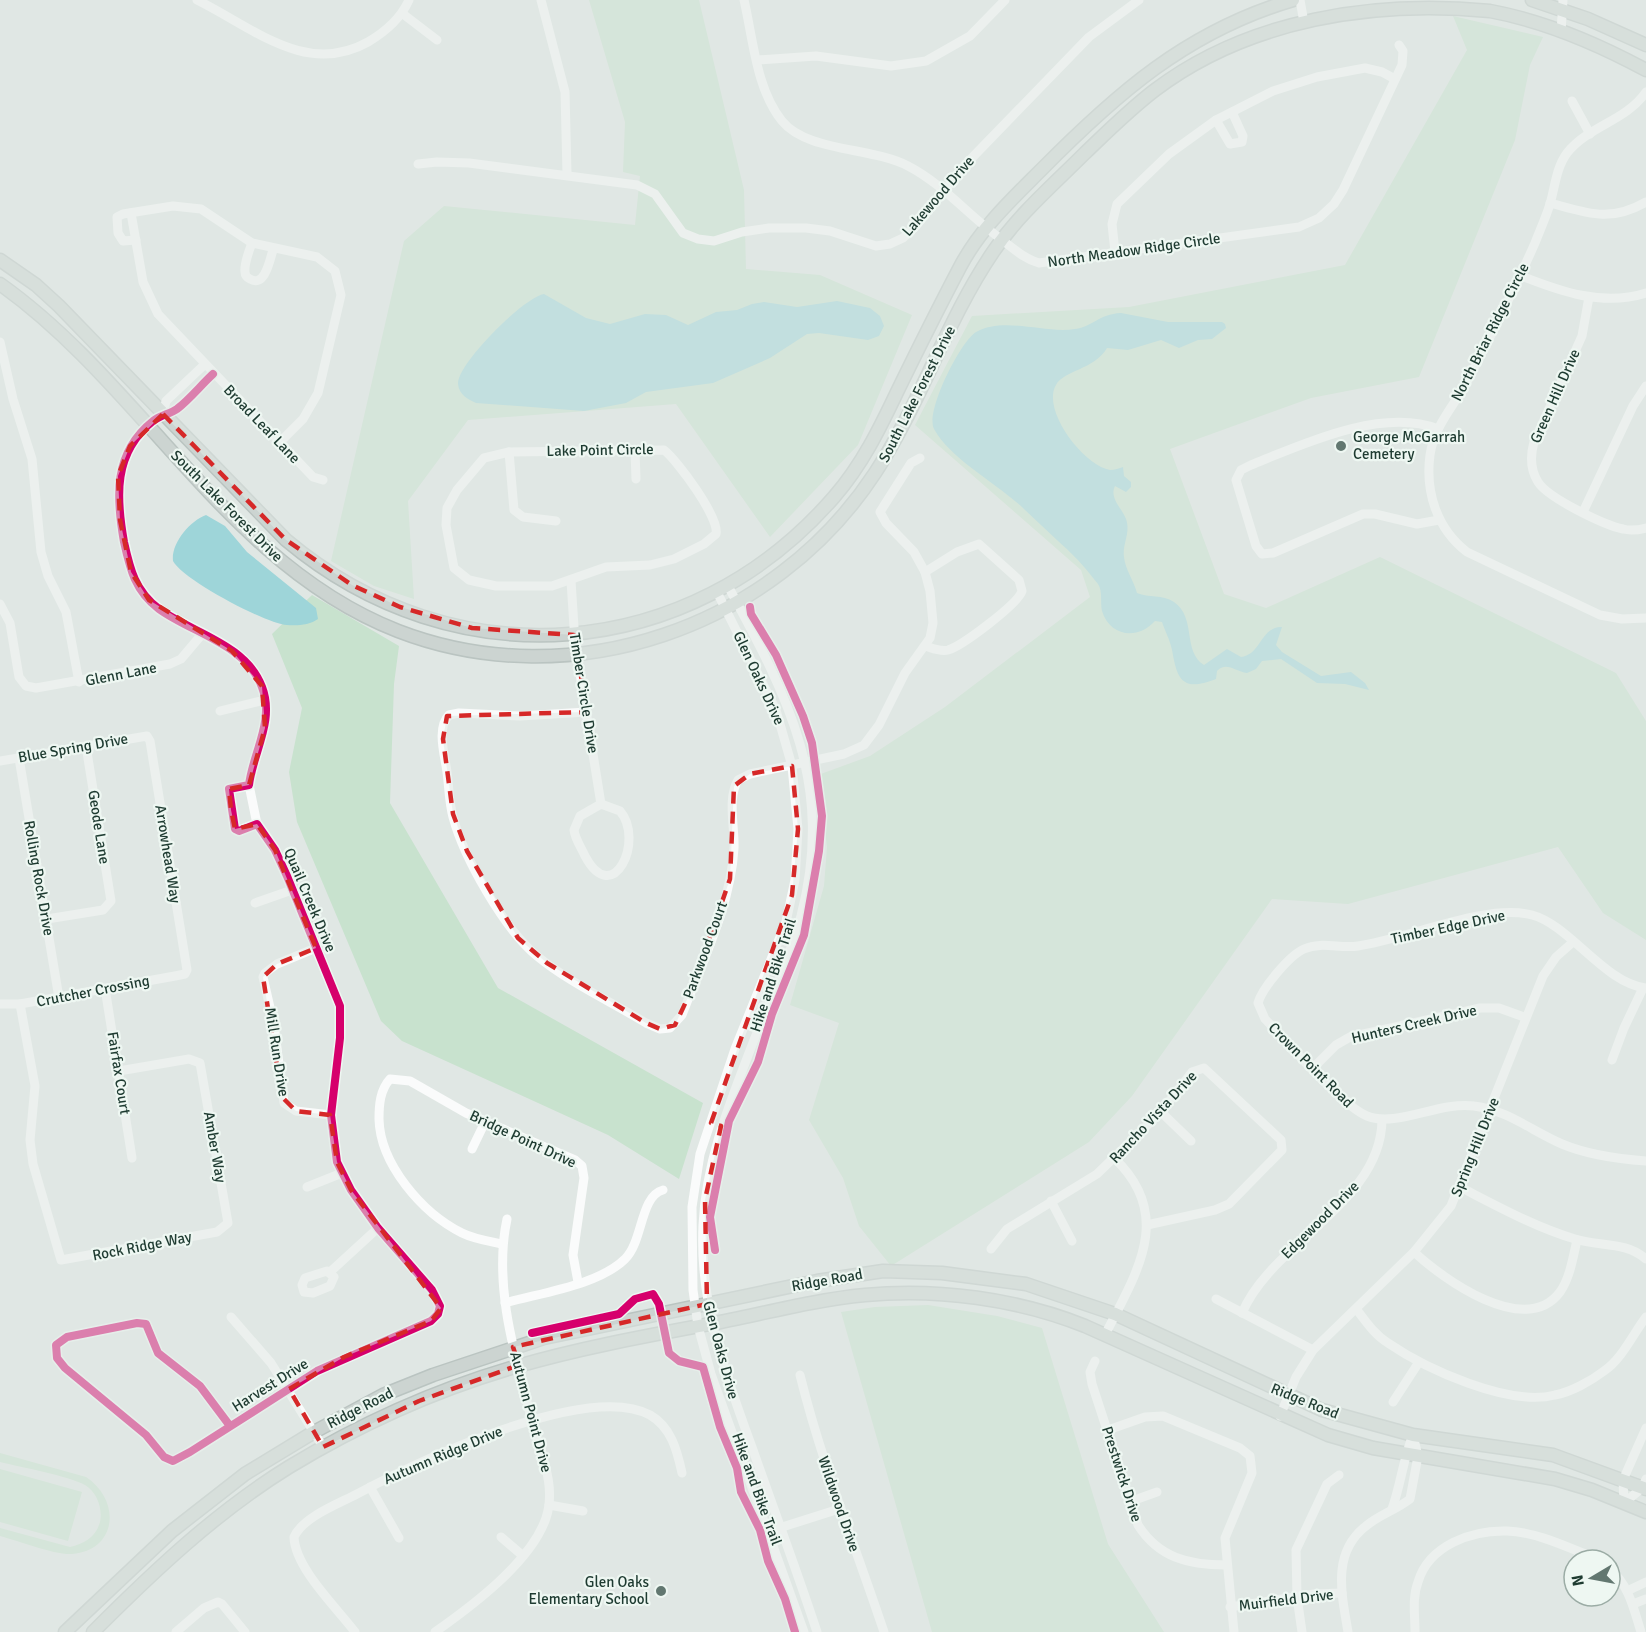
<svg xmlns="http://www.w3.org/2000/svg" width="1646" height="1632" font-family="Signika,sans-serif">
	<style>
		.green { fill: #c8e2ce }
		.water { fill: #9ed5d9 }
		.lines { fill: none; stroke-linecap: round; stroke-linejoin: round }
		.major-casing { stroke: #bac4c1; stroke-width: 15 }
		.minor { stroke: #fafbfb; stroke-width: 9 }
		.major { stroke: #ccd4d1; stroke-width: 12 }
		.cycleway-casing { stroke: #eef7f2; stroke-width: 11 }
		.cycleway { stroke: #d6006c; stroke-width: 8 }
		.marked { fill: none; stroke: #d62828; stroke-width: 4.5; stroke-dasharray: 12 8; stroke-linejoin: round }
		.poi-dot { fill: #627770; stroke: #eef7f2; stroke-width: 2 }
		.labels { text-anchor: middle; stroke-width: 4.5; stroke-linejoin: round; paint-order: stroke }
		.street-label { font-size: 15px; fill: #1e3b31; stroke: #eef7f2 }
		.poi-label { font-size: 15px; fill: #1e3b31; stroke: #eef7f2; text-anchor: start }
	</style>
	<rect width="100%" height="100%" fill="#e0e7e4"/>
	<g class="green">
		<polygon points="589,0 699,0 744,190 746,269 820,275 912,315 858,445 770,537 676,404 468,420 408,501 414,599 374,586 331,561 404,241 444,206 635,225 640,176 623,172 625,122"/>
		<polygon points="1453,16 1543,37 1530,65 1515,140 1419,377 1311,398 1170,449 1224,594 1266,608 1380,557 1616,673 1646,721 1646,940 1603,913 1558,847 1348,904 1272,899 1132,1096 1089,1142 891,1266 859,1226 843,1178 809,1120 839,1023 790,1005 824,886 827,847 818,775 870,756 945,707 1090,597 1081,570 915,425 972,316 1129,307 1345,265 1467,50"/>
		<polygon points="312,595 399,646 394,684 390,803 498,988 703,1103 679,1179 608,1135 402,1041 381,1021 297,822 289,772 302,708 272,634"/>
		<polygon points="928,1305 997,1316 1042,1328 1108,1544 1164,1632 932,1632 841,1312 875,1307"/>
		<path d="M0,1453l86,24c35,23 32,73 -14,77 -18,1 -53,-13 -72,-18v-8l70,19c14,-3 26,-10 30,-25 3,-13 -3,-30 -15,-37 -16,-9 -65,-18 -85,-23z"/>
		<polygon points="0,1469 82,1492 68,1541 0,1522"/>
	</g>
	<g class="water">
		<path d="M544,294l42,24 24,6 35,-10 21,1 22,10 28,-13 21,-2 15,-6 12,-2 33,5 40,-6 33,7 10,8 4,10 -5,10 -11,4 -49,-7 -12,1 -37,24 -57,25 -67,9 -20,11 -42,8 -108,-8c-8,-4 -17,-8 -18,-19 -1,-20 66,-87 86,-90z"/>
		<path d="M1121,313l47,9h54l3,2 1,4 -14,11 -14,1 -19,8 -18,-8 -33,10 -21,-2c-13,22 -43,22 -51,37 -15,25 28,81 54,85 5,0 9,-2 13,-3l1,9 7,6v5l-5,5 -11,-6c-6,12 7,22 11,33 5,14 -4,25 -2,38 1,12 10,24 13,36 12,5 25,1 37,9 23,16 8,49 30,63l23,-16 14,8c20,-2 20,-31 41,-30l-6,18 6,7 39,24 30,-4 14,11 4,7 -24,-6 -28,-1 -36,-24 -19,2 -6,8 -9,4c-12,-2 -21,-12 -30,-2l-1,8c-35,14 -39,-1 -44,-29 -2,-10 -7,-19 -10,-28l-7,-1c-17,19 -45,16 -53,-10 -2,-9 1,-19 -4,-27 -14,-18 -22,-27 -40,-43 -11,-10 -22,-21 -33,-31 -25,-25 -74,-50 -91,-81 -9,-17 26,-87 42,-97 29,-16 68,2 99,-3 18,-2 23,-15 46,-16z"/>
		<path d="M206,515l19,11 22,26 69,56 2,11c-8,6 -21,7 -31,6 -21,-1 -105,-46 -114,-64 -2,-18 17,-40 33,-46z"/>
	</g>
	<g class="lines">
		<g class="major-casing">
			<g id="major">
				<polyline points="1532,0 1588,19 1646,45"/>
				<path d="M0,260l36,25 23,21 227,234c169,142 404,123 548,-43 28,-32 46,-69 64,-107 20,-41 41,-83 62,-123 20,-38 51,-67 80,-96 76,-77 147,-140 253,-171"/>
				<path d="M0,284c144,102 228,281 398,347 174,67 376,-4 477,-158 46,-70 71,-152 118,-221 25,-37 60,-67 92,-99 23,-22 45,-44 70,-63 94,-71 219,-90 335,-79 54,10 108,33 156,59"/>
				<polyline points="65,1632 172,1531 245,1474 314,1432 383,1395 433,1375 544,1338 817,1281 883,1271 942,1273 1026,1284 1115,1314 1322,1410 1413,1435 1553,1455 1646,1489"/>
				<path d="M93,1632c60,-60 123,-120 196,-165 71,-43 149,-78 229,-101 62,-18 128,-30 192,-42 52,-10 103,-24 155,-29 72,-7 153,4 220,31l243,109 45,13 182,31 37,11 54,22"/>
			</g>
		</g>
		<g class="minor">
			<path d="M197,0c55,27 109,77 171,42 17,-10 33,-24 41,-42"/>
			<polyline points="541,0 565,92 567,174"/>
			<path d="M744,0c9,38 12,89 38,121 25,31 90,26 126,45 35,18 61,50 93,73 13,10 22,19 38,24l260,-36 20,-9 15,-14 9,-14 59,-125 1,-14 -4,-6"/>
			<polyline points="1300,0 1303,17"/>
			<polyline points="403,14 437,40"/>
			<polyline points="1561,32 1563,0"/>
			<polyline points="758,60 816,56 891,66 926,61 970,36 1005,0"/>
			<path d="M1646,92c-20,29 -58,34 -79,61 -11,15 -12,34 -17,51 -4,13 -10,26 -15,39 -20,45 -43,91 -66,135 -13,26 -35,47 -39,77 -5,37 7,74 37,97l133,63 22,4 24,-1"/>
			<polyline points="1572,101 1590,134"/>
			<polyline points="1216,120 1230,144 1242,142 1243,136 1232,112"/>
			<polyline points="418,164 437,162 469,163 637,185 655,194 683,233 698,239 714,241 742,232 769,228 806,228 830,231 876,246 890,244 903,238 916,226 966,164 1089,37 1139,0"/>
			<path d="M1550,203c37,10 60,20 96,-1"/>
			<polyline points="131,213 143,282 158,314 313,477 323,480"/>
			<polyline points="136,240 123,241 118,233 117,217 123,214 173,206 201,209 252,243 317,257 335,271 341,295 318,393 303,419 281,441"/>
			<path d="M252,243c-3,8 -8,20 -7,29 0,3 2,6 5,7 15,9 20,-20 23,-29"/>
			<polyline points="1115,252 1112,224 1117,204 1169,154 1216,120 1273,91 1317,77 1365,68 1382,72 1395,79"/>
			<path d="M1519,275c40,16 84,32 127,18"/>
			<path d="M1589,297l-7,39 -48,106c-4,14 -4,27 4,40 10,16 66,43 85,47 8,2 15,1 23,-1"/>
			<polyline points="0,342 13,399 32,459 41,552 48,576 66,612 79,682"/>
			<path d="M213,374c-12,11 -23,25 -36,35 -7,5 -17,6 -24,12 -40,32 -37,76 -29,121 6,27 11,49 35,67 33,24 87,35 103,78 13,34 -9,65 -13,98l-20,4 6,40 4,2 18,-7 18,26 12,26 53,130v32l-9,77 6,47 14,28 27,38 54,62 8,16 -2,8 -7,7 -114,50 -127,81 -17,9 -9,-4 -18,-22 -81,-67 -8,-10 -1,-13 11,-8 70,-14 9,1 12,29 42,33 30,40"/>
			<polyline points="163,414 166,401 204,365"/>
			<path d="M1438,429c-56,-22 -135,15 -187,36l-10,5 -5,10 20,66 6,8 11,-1 90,-39h12l42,10 22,-4"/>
			<path d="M664,450c13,10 56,68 52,84l-12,10 -30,15 -24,6 -44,2 -54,19h-56l-27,-6 -15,-12 -8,-43 1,-17 10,-18 27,-32 25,-6z"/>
			<polyline points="635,451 636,479"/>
			<polyline points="509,452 514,510 523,517 556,521"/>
			<polyline points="1583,512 1633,406 1646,386"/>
			<polyline points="571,581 575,642 601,804"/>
			<path d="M728,586c60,111 107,199 73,330 -12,42 -30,83 -47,124 -23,60 -48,119 -51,185 -4,80 23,151 50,225 21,60 44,121 64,182"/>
			<polyline points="717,592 776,710 792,766 798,829 795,880 786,922 735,1049 700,1154 692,1207 693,1290 698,1326 711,1374 804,1632"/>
			<polyline points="0,604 10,623 19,677 26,686 36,688 170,664 181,659 203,633"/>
			<path d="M925,646c7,2 15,6 23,4 14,-4 70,-46 74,-59l-3,-11 -40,-36 -22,8 -32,20"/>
			<polyline points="220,711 265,700"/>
			<path d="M587,712l-67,4 -61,-3 -10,2c-13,13 -4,41 -2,57 2,15 2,31 6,45 11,41 51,112 84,139 33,27 73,45 109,67l14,6 10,-1 12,-13c20,-53 49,-110 52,-167 1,-20 -7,-50 4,-68l12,-6 94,-20 20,-9 15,-20 26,-52 25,-35 3,-15 -3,-32 -5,-19 -11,-20 -28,-29 -6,-11 31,-49 9,-5"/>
			<polyline points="19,758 59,998"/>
			<polyline points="0,761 147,736 150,741 187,970 185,974 175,976 20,1004 0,1004"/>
			<polyline points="249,785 257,824"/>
			<path d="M601,804l19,7c25,29 -7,98 -35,45 -4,-9 -10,-17 -11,-26l6,-14z"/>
			<polyline points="255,903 292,890"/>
			<polyline points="47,919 103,910 111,901 86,746"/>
			<polyline points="316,948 277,964 265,973 263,977 274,1025 284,1103 296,1111 331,1115"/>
			<polyline points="105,988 132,1158"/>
			<path d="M1646,988c-42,-5 -76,-63 -114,-73 -46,-12 -125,24 -174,31 -18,3 -36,-5 -54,3 -14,6 -42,39 -46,54l7,16c21,22 77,87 102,97 29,12 73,-15 107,-10 33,4 58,25 88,38 26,11 56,15 84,17"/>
			<polyline points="20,1004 35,1086 30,1140 33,1164 61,1260 217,1232 228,1223 200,1063 189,1059 119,1071"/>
			<polyline points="1612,1060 1624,1028 1643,988"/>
			<polyline points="1313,1068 1336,1045 1350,1037 1480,1008 1499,1008 1524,1017"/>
			<polyline points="1161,1112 1191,1141"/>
			<polyline points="472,1149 485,1122"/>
			<polyline points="307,1187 342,1173"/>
			<path d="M1460,1187c37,19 75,40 115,52 25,8 50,2 71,20"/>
			<polyline points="1051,1201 1072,1241"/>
			<path d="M502,1244c-14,-3 -28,-5 -40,-11 -40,-20 -82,-69 -83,-114 0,-14 1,-29 11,-40l20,2 56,32 109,47 7,6 2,12 -11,77 5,27"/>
			<polyline points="991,1249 1007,1229 1097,1174 1161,1112 1192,1072 1204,1068 1281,1140 1282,1150 1229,1204 1215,1210 1147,1225"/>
			<path d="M1414,1252c28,26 111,87 146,40 10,-14 13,-35 17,-52"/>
			<polygon points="327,1271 334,1277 330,1286 313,1293 304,1292 302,1285 305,1278"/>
			<polyline points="330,1272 378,1228"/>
			<polyline points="1216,1299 1313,1350"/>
			<path d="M505,1303c35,-10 94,-18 120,-44 18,-17 15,-63 38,-69"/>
			<path d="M1357,1310c9,12 18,25 31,33 38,26 121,64 167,52 16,-3 36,-14 49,-24 18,-12 29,-37 42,-54"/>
			<path d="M1242,1313c31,-72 139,-110 140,-193"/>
			<polyline points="231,1317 271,1363 323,1447"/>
			<path d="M1105,1335c30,-60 71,-119 9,-177"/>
			<path d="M1095,1361l-5,11 2,12 46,141c21,33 51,40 88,40"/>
			<path d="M800,1375c22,89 55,170 84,257"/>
			<polyline points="1393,1402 1419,1362"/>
			<polyline points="1280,1416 1296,1377 1313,1350 1414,1252 1451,1206 1543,976 1556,957 1573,942"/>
			<polyline points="1108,1430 1145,1417 1163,1416 1240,1448 1250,1456 1252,1473 1225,1538 1234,1632"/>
			<polyline points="370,1487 399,1538"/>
			<polyline points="1129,1502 1157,1492"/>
			<polyline points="1624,1503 1623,1480 1646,1428"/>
			<polyline points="1624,1503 1642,1488 1646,1479"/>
			<polyline points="549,1505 583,1511"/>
			<path d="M1392,1509c9,-25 11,-50 21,-74"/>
			<polyline points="776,1529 839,1509"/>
			<polyline points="501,1537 522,1555"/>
			<path d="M1610,1569c19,16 24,41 31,63"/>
			<polyline points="1627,1591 1646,1582"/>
			<polyline points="1633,1604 1646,1599"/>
			<polyline points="1230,1607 1314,1594 1342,1593"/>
			<polyline points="176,1632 204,1608 218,1602 222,1604 245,1632"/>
			<path d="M355,1632c-18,-24 -60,-64 -61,-95 9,-20 44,-33 63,-43 60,-32 230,-113 293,-79 21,12 27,35 32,58"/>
			<path d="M435,1632c37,-26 96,-70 111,-114 11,-33 -6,-65 -14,-97 -17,-65 -39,-136 -25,-202"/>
			<polyline points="1302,1632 1297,1597 1296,1550 1327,1484 1339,1475"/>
			<path d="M1348,1632c-6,-37 -17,-79 18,-106 13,-11 30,-16 44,-27l8,-43 -5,-21"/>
			<path d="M1415,1632c0,-17 -3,-34 3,-50 11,-37 54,-52 89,-51 31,1 64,18 93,29"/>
		</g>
		<use href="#major" class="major"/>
		<g class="cycleway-casing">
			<g id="cycleway">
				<path d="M213,374c-12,11 -23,25 -36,35 -7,5 -17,6 -24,12 -40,32 -37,76 -29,121 6,27 11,49 35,67 33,24 87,35 103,78 13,34 -9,65 -13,98l-20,4 6,40 4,2 18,-7 18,26 12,26 53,130v32l-9,77 6,47 14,28 27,38 54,62 8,16 -2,8 -7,7 -114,50 -127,81 -17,9 -9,-4 -18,-22 -81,-67 -8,-10 -1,-13 11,-8 70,-14 9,1 12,29 42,33 30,40"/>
				<polyline points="715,1250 710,1217 729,1121 758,1062 772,1014 804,935 819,851 822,816 812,743 803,716 776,655 751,614 750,607"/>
				<polyline points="532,1333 619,1314 635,1299 653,1294 659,1304 669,1353 679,1361 703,1367 720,1427 737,1468 741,1492 760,1530 768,1561 785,1599 795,1632"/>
			</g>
		</g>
		<use href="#cycleway" class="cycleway"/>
	</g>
	<path d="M0 0H1646V1632H0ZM163,414l123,126 66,45 48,22 72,21 102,7 13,77 -140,4 -4,23 10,75 14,37 51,87 29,25 99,60 14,6 15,-4 16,-34 39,-112 4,-93 16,-12 42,-8 6,63 -6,66 -81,228 10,3 -16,74 2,104 -194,43 6,18 -100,36 -96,46 -34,-58 55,-32 87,-36 10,-13 -90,-118 -14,-28 -7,-47 -34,-4 -14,-14 -19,-120 14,-13 39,-16 -41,-98 -18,-26 -22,5 -4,-19 -2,-21 20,-4 16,-57 -3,-42 -30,-35 -83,-51 -18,-28 -11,-52 -2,-44 12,-30z" fill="#e0e7e4" fill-opacity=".55" fill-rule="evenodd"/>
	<path class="marked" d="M163,414l123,126 66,45 48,22 72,21 102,7 13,77 -140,4 -4,23 10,75 14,37 51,87 29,25 99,60 14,6 15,-4 16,-34 39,-112 4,-93 16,-12 42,-8 6,63 -6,66 -81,228 10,3 -16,74 2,104 -194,43 6,18 -100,36 -96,46 -34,-58 55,-32 87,-36 10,-13 -90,-118 -14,-28 -7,-47 -34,-4 -14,-14 -19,-120 14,-13 39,-16 -41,-98 -18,-26 -22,5 -4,-19 -2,-21 20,-4 16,-57 -3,-42 -30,-35 -83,-51 -18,-28 -11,-52 -2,-44 12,-30z"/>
	<g class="poi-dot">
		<circle cx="1341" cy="446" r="6"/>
		<circle cx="661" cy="1591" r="6"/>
	</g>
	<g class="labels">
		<g class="street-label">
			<text transform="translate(938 196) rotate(-49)" y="5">Lakewood Drive</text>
			<text transform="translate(1134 250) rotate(-8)" y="5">North Meadow Ridge Circle</text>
			<text transform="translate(1490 332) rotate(-63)" y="5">North Briar Ridge Circle</text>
			<text transform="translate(917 394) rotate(-63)" y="5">South Lake Forest Drive</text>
			<text transform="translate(1555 396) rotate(-66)" y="5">Green Hill Drive</text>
			<text transform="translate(262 424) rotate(46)" y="5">Broad Leaf Lane</text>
			<text transform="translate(600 450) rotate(-1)" y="5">Lake Point Circle</text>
			<text transform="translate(227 506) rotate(45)" y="5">South Lake Forest Drive</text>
			<text transform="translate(121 674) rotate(-11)" y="5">Glenn Lane</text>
			<text transform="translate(759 678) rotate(65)" y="5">Glen Oaks Drive</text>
			<text transform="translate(584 693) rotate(81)" y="5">Timber Circle Drive</text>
			<text transform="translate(73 748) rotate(-10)" y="5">Blue Spring Drive</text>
			<text transform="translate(99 827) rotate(81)" y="5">Geode Lane</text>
			<text transform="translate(168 854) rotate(81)" y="5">Arrowhead Way</text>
			<text transform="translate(39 878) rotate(80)" y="5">Rolling Rock Drive</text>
			<text transform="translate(310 900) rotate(67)" y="5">Quail Creek Drive</text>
			<text transform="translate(1448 927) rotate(-12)" y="5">Timber Edge Drive</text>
			<text transform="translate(705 950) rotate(-70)" y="5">Parkwood Court</text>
			<text transform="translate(773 975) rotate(-72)" y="5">Hike and Bike Trail</text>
			<text transform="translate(93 991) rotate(-11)" y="5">Crutcher Crossing</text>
			<text transform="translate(1414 1024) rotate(-13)" y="5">Hunters Creek Drive</text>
			<text transform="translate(277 1052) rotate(81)" y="5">Mill Run Drive</text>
			<text transform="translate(1311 1065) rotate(45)" y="5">Crown Point Road</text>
			<text transform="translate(119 1073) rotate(81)" y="5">Fairfax Court</text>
			<text transform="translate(1153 1117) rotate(-47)" y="5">Rancho Vista Drive</text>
			<text transform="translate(523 1139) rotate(25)" y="5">Bridge Point Drive</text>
			<text transform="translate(215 1147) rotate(80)" y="5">Amber Way</text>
			<text transform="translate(1475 1147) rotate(-68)" y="5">Spring Hill Drive</text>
			<text transform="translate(1320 1220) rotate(-45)" y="5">Edgewood Drive</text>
			<text transform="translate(142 1246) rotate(-11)" y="5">Rock Ridge Way</text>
			<text transform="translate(827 1280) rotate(-10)" y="5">Ridge Road</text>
			<text transform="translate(721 1350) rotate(75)" y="5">Glen Oaks Drive</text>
			<text transform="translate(270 1385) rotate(-32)" y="5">Harvest Drive</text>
			<text transform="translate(1305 1401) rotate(22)" y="5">Ridge Road</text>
			<text transform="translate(360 1408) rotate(-27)" y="5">Ridge Road</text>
			<text transform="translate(531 1412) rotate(75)" y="5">Autumn Point Drive</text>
			<text transform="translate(443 1455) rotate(-23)" y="5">Autumn Ridge Drive</text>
			<text transform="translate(1122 1474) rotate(72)" y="5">Prestwick Drive</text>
			<text transform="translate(757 1489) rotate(70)" y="5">Hike and Bike Trail</text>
			<text transform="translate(839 1504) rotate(71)" y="5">Wildwood Drive</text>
			<text transform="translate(1286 1600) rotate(-7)" y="5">Muirfield Drive</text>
		</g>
		<g class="poi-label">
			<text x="1353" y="442">George McGarrah<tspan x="1353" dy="17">Cemetery</tspan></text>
			<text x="649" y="1587" text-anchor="end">Glen Oaks<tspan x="649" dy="17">Elementary School</tspan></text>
		</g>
	</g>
	<g transform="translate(1592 1578) rotate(260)"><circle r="28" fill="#eef7f2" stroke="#9baca5" stroke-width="1.5"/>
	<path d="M0-4.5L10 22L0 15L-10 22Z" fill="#627770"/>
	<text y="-9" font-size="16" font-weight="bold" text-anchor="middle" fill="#1e3b31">N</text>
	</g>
</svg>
